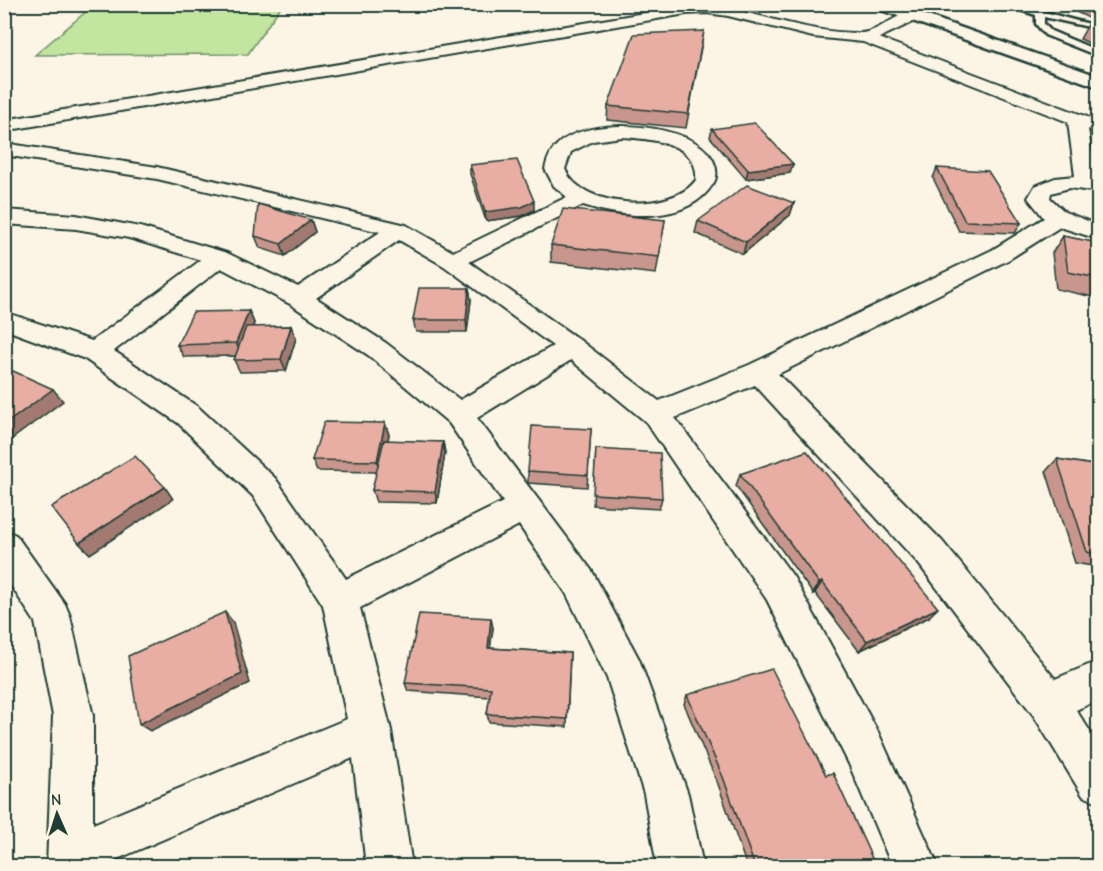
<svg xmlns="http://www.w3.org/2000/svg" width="1103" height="871" font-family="'Comic Neue',sans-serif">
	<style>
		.green { fill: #c2e59f; stroke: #70916a; stroke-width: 1.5 }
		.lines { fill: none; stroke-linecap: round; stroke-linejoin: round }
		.lane-casing { stroke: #1f3d34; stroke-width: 5 }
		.street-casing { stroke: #1f3d34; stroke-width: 4 }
		.secondary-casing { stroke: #1f3d34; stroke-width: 5 }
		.lane { fill: #fcf5e5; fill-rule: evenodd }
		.street { fill: #fcf5e5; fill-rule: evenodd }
		.secondary { fill: #fcf5e5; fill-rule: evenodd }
		.wall { fill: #c8968c; stroke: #1f3d34; stroke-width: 1.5 }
		.shaded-wall { fill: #a27a72; stroke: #1f3d34; stroke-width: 1.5 }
		.building { fill: #e8aea3; stroke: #1f3d34; stroke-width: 1.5 }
	</style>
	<rect width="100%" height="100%" fill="#fcf5e5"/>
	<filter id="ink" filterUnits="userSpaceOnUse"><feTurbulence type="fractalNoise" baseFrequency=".0167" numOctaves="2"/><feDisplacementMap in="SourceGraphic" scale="12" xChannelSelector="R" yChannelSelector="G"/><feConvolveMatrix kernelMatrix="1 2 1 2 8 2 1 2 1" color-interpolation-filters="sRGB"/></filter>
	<g filter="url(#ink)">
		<polygon class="green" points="95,4 282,4 282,5 248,54 35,55"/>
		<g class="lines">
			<g class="lane-casing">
				<path id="lane" d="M1000,4c33,0 66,17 98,21v4l-54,-12v7l7,7 47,20v5l-53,-21 -9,-11v-9z"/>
			</g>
			<g class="street-casing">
				<path id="street" d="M707,5c51,7 102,29 154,28 19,0 37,-24 56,-19l2,3 -2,3 -38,18 219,83v11l-10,-3 8,50 2,1v12l-29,-4 -18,5 -1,5 15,14 33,13v14l-38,-12 -52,33 -230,114 164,167 113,138 43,-18v39l-22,10 22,33v59l-15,-6 -49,-80 -116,-153 -163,-178 -80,33 118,158 86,158 59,132h-46l-43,-102 -82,-164 -121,-178 -75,-62 -94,58 115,153 47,88 49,135 15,72h-46l-13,-72 -37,-116 -41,-85 -47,-68 -159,83 31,122 21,136h-46l-13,-108 -252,108h-54l6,-150 -18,-94 -31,-47v-45l12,5 49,69 5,12 23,100v108l254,-105 -24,-114 -70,-109 -75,-73 -93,-64 -81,-30v-17l88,29 109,-81 -72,-22 -53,-9 -72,-5v-14l72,5 64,12 87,26 71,34 82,-55 -223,-53 -153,-24v-12l153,24 241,56 8,2 47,27 114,-55 -13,-11 -9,-17c2,-9 5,-17 12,-24 29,-29 123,-23 150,7 8,8 13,22 6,32 -26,41 -90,34 -130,21l-114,57 112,79 78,60 90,-36 243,-115 52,-32 -16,-20 7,-12 20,-8 20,-2 -7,-54 -205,-80 -50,-5 -85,-21 -21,-3 -21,1 -682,117v-11l682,-114zM622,137c27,2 78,5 74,43 -24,34 -116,29 -131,-11l6,-17 22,-11zM399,240l45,26 109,80 -93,54 -74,-57 -70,-45zM221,268l69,36 78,51 81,68 54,79 -157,77 -71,-101 -77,-71 -84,-56z"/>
			</g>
			<g class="secondary-casing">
				<polygon id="secondary" points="871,4 894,4 1098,76 1098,87 873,7"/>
			</g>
			<use href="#lane" class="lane"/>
			<use href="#street" class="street"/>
			<use href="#secondary" class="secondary"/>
		</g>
		<g class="wall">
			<polygon points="1060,4 1098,4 1098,47 1080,39 1089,23 1095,21"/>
			<polygon points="704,31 686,128 607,120 608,106"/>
			<polygon points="712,129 793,164 790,173 746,179 710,137"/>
			<polygon points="470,165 534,210 522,216 486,221 470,174"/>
			<polygon points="937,168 1021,223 1015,233 959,231 933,178"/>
			<polygon points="794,203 790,215 743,254 695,233 698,221"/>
			<polygon points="311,220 315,232 285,256 260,248 255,236"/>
			<polygon points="665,220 656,274 551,262 551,245"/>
			<polygon points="1063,236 1098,243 1098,298 1056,289 1052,253"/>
			<polygon points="469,288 471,300 467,332 416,332 413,320"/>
			<polygon points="249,311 254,323 253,327 291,326 296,338 286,371 240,372 234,360 236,356 184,357 177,345"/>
			<polygon points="1098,401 1098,413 1092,408"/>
			<polygon points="385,423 389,435 387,441 443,442 445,453 437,503 376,502 372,490 377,472 317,471 312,460"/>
			<polygon points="591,429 587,487 528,483 528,471"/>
			<polygon points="596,449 662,498 659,509 593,505"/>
			<polygon points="1057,459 1098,466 1098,567 1075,563 1046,471"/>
			<polygon points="740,474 929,617 859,651 815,593 813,594 736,486"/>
			<polygon points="493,628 490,648 570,653 567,727 489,722 487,714 490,697 408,691 405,683"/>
			<polygon points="687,695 826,775 876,867 747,867 718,784 684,704"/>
		</g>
		<g class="shaded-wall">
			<polygon points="793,164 790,173 746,179 748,170"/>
			<polygon points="534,201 534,210 522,216 486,221 485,212"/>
			<polygon points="794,203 790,215 743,254 746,242"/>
			<polygon points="311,220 315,232 285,256 281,244"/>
			<polygon points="469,288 471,300 467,332 466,320"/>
			<polygon points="249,311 254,323 242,355 236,343"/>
			<polygon points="291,326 296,338 286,371 281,359"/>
			<polygon points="53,389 63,401 4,445 4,425"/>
			<polygon points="385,423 389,435 380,472 377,461"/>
			<polygon points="443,442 445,453 437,503 435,492"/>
			<polygon points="165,487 173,499 90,554 79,543"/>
			<polygon points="822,582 815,593 813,594 819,583"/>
			<polygon points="938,608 929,617 859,651 867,641"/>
			<polygon points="225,612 233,622 250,683 150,731 139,724"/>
			<polygon points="491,618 493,628 489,657 488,648"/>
		</g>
		<g class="building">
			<polygon points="1098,20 1098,27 1089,23"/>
			<polygon points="704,31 688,114 608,106 634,34"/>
			<polygon points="755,123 793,164 748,170 712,129"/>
			<polygon points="517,160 534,201 522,207 485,212 470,165"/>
			<polygon points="937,168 988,171 1021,223 965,221"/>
			<polygon points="747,185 794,203 746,242 698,221"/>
			<polygon points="258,204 311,220 281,244 255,236"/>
			<polygon points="563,209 665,220 659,257 551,245"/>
			<polygon points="1063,236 1098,243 1098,278 1068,272"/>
			<polygon points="419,288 469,288 466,320 413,320"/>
			<polygon points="249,311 236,343 177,345 193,312"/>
			<polygon points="291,326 281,359 234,360 246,327"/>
			<polygon points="13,371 53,389 4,425 4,377"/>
			<polygon points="324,422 385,423 377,461 312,460"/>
			<polygon points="532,426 591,429 588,475 528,471"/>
			<polygon points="384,440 443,442 435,492 372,490"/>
			<polygon points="596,449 660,453 662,498 593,494"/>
			<polygon points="807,451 938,608 867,641 822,582 819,583 740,474"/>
			<polygon points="135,456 165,487 79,543 51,507"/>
			<polygon points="1057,459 1098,466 1098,554 1087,552"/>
			<polygon points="225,612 242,674 139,724 128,656"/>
			<polygon points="419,614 491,618 488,648 570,653 567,719 487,714 491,688 405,683"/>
			<polygon points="772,669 826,775 833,773 876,867 761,867 759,863 754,864 723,777 687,695"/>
			<polygon points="1098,859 1098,867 1026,867"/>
		</g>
	</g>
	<rect width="1103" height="871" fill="none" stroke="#fcf5e5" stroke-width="24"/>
	<rect x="12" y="12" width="1079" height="847" fill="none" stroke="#1f3d34" stroke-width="2" filter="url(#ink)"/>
	<g transform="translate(57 814) rotate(357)" stroke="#fcf5e5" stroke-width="4.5" paint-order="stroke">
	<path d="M0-4.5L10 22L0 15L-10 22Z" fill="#1f3d34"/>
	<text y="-9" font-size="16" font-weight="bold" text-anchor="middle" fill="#1f3d34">N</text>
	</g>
</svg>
